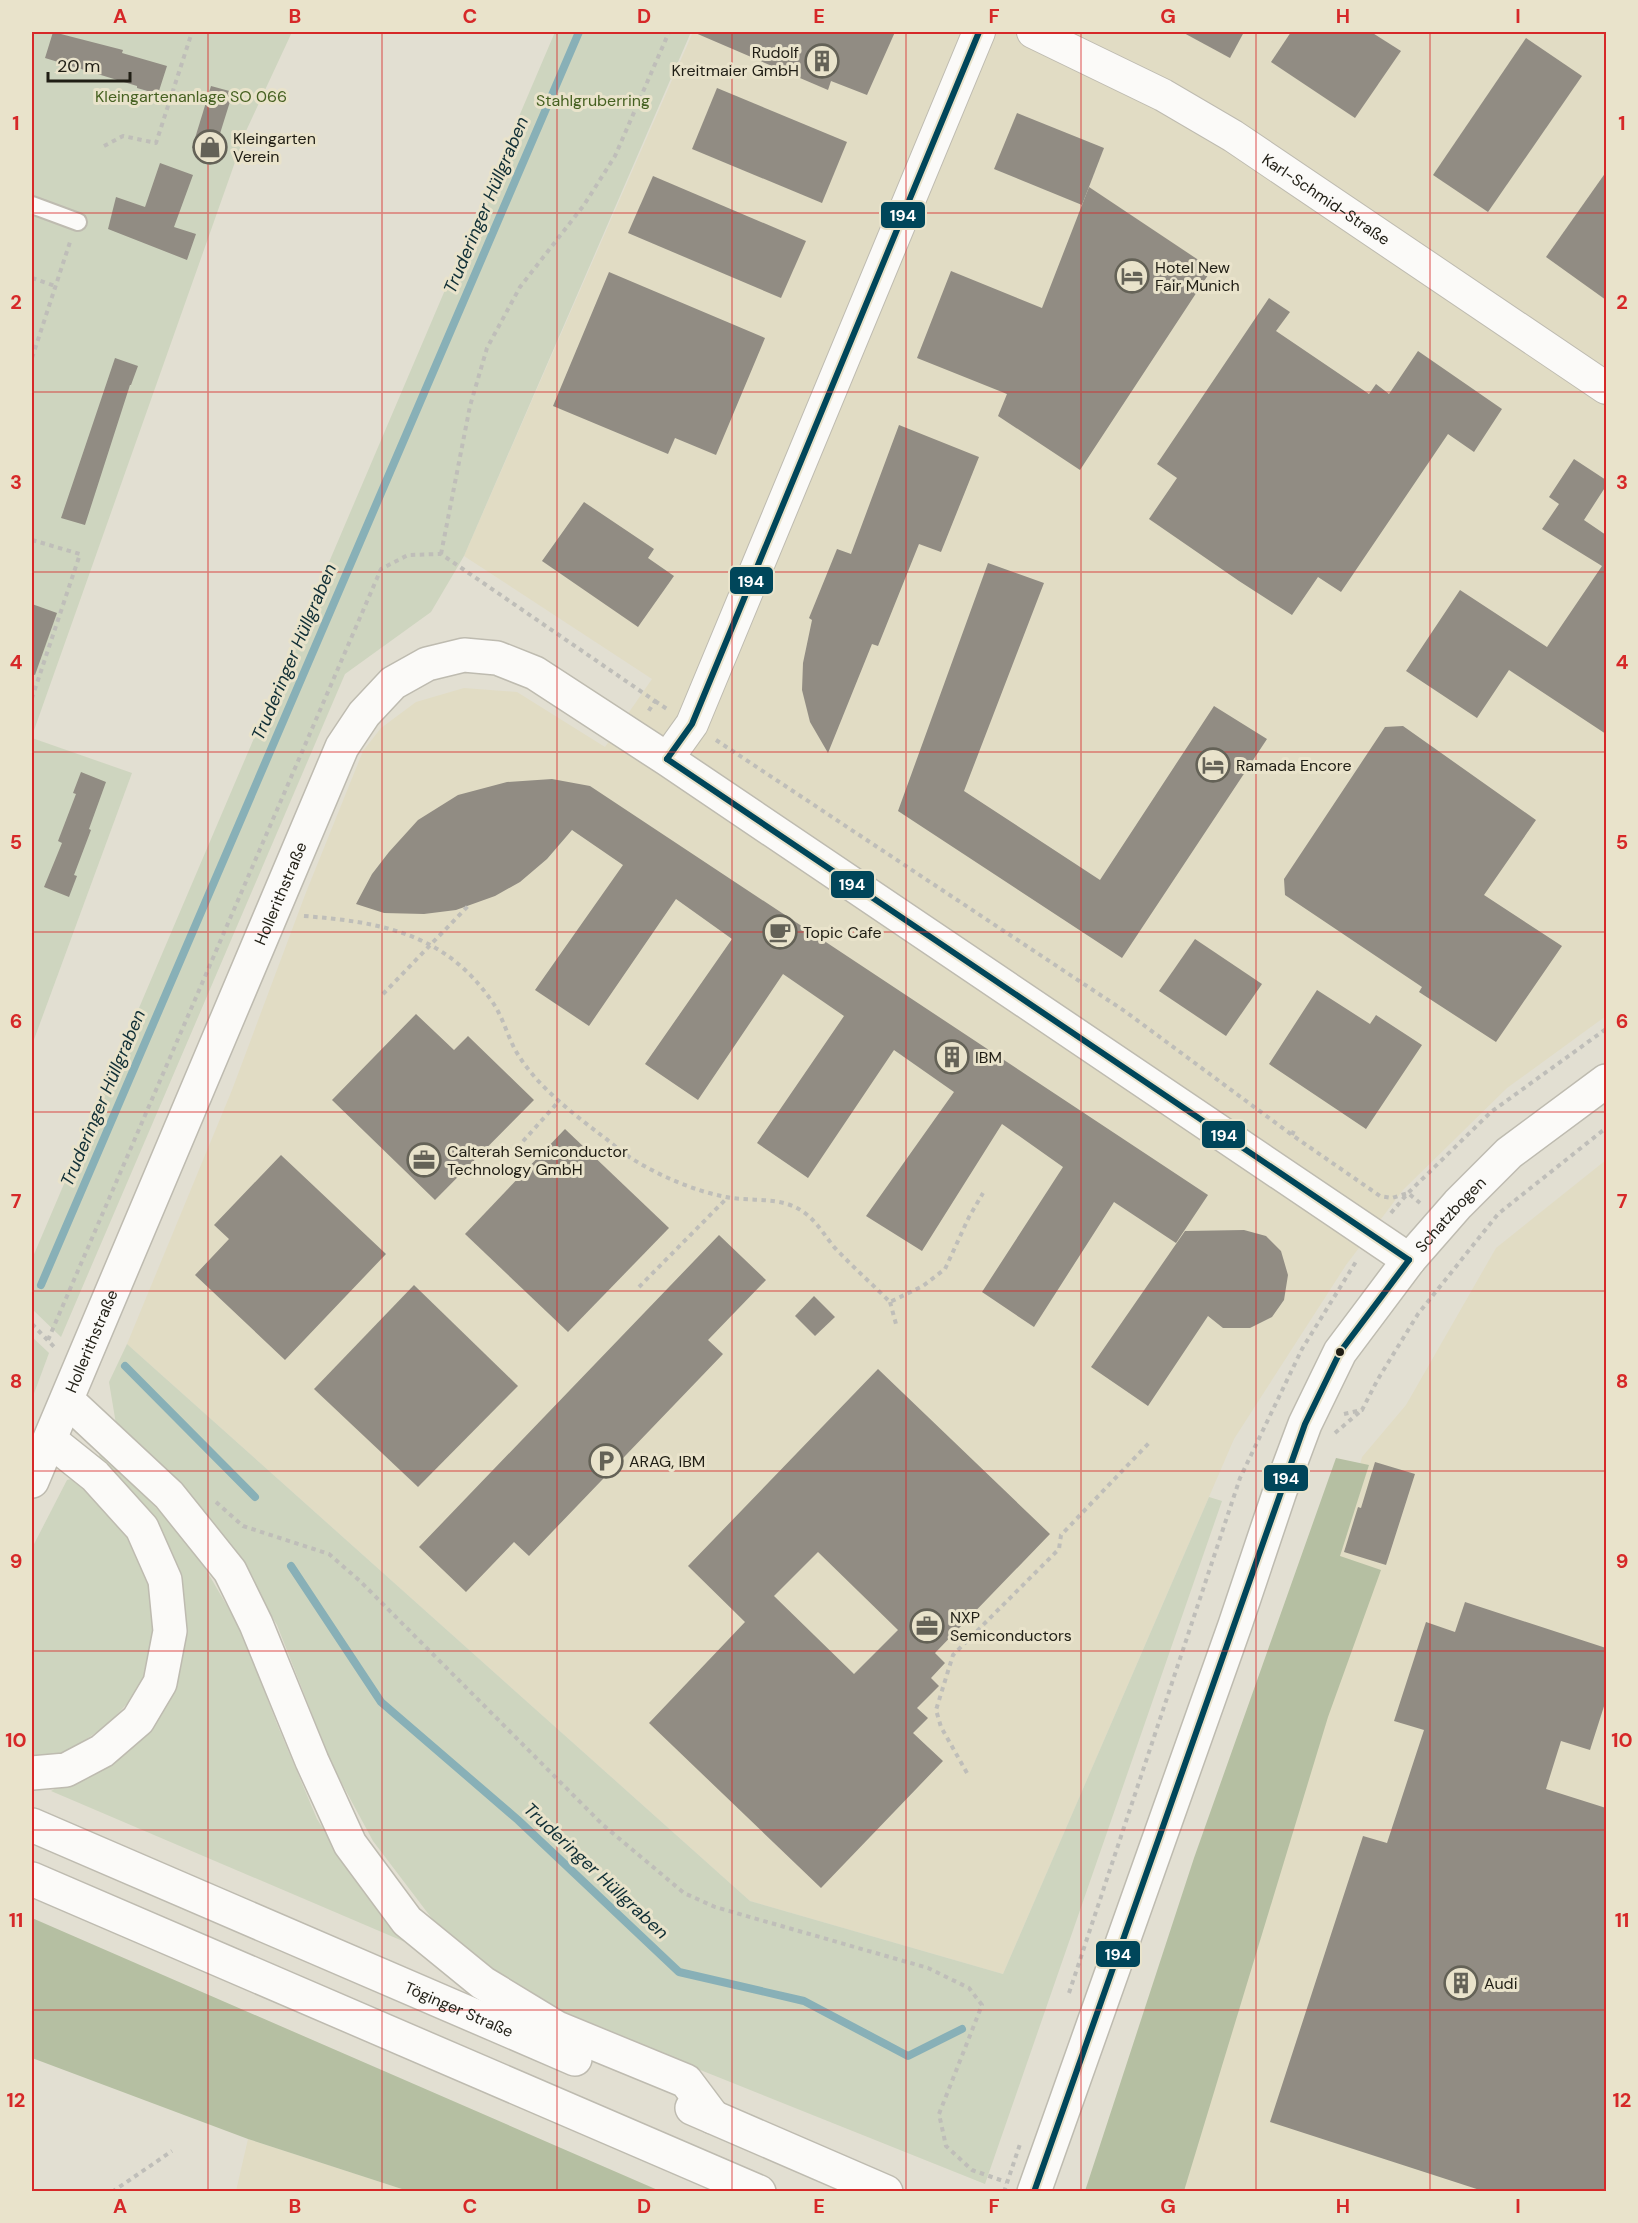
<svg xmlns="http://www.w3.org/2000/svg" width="1638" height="2223" font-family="'DM Sans',sans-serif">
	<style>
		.built { fill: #e1dcc4 }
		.green { fill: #ced5bf }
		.forest { fill: #b5bfa2 }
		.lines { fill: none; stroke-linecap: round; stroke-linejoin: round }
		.stream { stroke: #88b0b7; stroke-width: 8 }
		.building { fill: #918c83; fill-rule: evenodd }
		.lane-casing { stroke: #bebbb0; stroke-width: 20 }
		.street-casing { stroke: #bebbb0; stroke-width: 34 }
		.secondary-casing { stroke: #bebbb0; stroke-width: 36 }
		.highway-casing { stroke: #bebbb0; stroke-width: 36 }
		.path { stroke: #bfbeb9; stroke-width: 4; stroke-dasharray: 4.5 4.5; stroke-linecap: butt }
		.lane { stroke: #fbfaf8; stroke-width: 16 }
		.street { stroke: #fbfaf8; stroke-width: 32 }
		.secondary { stroke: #fbfaf8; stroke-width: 33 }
		.highway { stroke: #fbfaf8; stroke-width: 33 }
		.path-bridge { stroke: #bfbeb9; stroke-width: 4; stroke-dasharray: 4.5 4.5; stroke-linecap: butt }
		.bus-1-casing { stroke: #e9e3cb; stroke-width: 10 }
		.bus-1 { stroke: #00465a; stroke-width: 6 }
		.grid { fill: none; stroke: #d62828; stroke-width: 1.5; stroke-opacity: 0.55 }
		.bus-dot { fill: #201e15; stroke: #e9e3cb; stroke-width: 2 }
		.labels { text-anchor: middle; stroke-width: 6; stroke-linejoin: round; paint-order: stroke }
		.poi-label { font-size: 16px; fill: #201e15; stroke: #e9e3cb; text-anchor: start }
		.park-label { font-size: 16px; fill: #466121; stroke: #e9e3cb }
		.street-label { font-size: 16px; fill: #201e15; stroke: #e9e3cb }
		.water-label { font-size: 18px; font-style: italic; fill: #0f2e35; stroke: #e9e3cb }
		.line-badge { stroke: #e9e3cb; stroke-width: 2 }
		.badge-label { font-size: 16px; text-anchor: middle; font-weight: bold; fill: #fff }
		.neatline { fill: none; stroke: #d62828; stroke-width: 2 }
		.grid-label { font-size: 20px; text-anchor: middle; font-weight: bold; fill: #d62828 }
	</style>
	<rect width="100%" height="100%" fill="#e2dfd2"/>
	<g class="built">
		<polygon points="693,32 1606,32 1606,1016 1507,1088 1403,1190 1346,1265 1234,1439 1003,1974 750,1901 127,1344 232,1090 305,895 363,751 381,728 416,702 464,688 517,692 605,747 652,679 464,556"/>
		<polygon points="1606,1160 1606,2191 1175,2192 1362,1457 1406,1405 1496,1248"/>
		<polygon points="248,2139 408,2191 236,2191"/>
	</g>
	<g class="green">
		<polygon points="32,32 292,32 246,131 32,736"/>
		<polygon points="555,32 691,32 464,556 431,612 345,674 61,1337 32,1309 32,1259"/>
		<polygon points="32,738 132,773 32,1045"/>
		<polygon points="32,1337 49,1353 32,1399"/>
		<polygon points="127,1344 750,1901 1003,1974 1209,1497 1222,1501 985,2184 603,2031 518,1991 433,1920 373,1841 332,1765 277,1625 216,1527 116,1424 109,1382"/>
		<polygon points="101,1452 171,1523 205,1568 240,1628 277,1724 317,1819 364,1893 405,1942 51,1791 121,1752 160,1712 181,1664 184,1610 177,1565 143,1509 97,1460"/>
		<polygon points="76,1478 104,1503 141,1556 156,1597 155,1645 140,1690 108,1724 68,1752 32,1760 32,1548 67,1480"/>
	</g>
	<g class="forest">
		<polygon points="1336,1458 1369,1465 1340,1556 1381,1570 1328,1717 1184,2191 1085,2191 1194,1858"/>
		<polygon points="32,1918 660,2191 661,2191 408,2191 248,2139 32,2058"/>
	</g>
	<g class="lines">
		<g class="stream">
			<polyline points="41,1285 579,32"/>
			<polyline points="125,1366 255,1497"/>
			<polyline points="291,1566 381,1702 518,1820 679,1972 804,2001 908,2056 962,2029"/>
		</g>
	</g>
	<g class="building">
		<polygon points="53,32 123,50 122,53 167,66 158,94 137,88 137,86 45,58"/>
		<polygon points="693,32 895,32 867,95 831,81 828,90"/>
		<polygon points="1182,32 1244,32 1230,58"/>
		<polygon points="1291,32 1371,32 1401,51 1355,118 1271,62"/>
		<polygon points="1526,38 1582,76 1488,212 1433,175"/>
		<polygon points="211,86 233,92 213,156 192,148"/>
		<polygon points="717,88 847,142 822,203 692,149"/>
		<polygon points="1017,113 1104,148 1082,205 994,169"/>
		<polygon points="160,163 193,175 174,227 196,234 187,260 108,229 116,197 145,207"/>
		<polygon points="1606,172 1606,300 1546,257"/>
		<polygon points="653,176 806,241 781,298 628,233"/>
		<polygon points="1089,187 1212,269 1080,470 998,416 1007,394 917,358 951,271 1042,308"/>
		<polygon points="609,272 765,338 716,455 675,438 668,454 553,406"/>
		<polygon points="1269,298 1290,312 1276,331 1369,394 1376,384 1389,394 1418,351 1502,409 1474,452 1448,434 1341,592 1318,577 1292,615 1239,581 1149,519 1177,478 1157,464"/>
		<polygon points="115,358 138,366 131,385 130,385 85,525 61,518"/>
		<polygon points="899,425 979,457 941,552 919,544 878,646 872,644 828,753 810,722 802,690 803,663 812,620 809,618 837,549 851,554"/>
		<polygon points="1574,459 1606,480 1606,486 1584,520 1606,535 1606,734 1509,670 1477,718 1406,671 1460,590 1547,647 1602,566 1542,529 1559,504 1549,497"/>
		<polygon points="584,502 654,549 648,558 674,576 638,627 542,561"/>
		<polygon points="988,563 1044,583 964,791 1100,880 1214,706 1267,739 1122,958 898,811"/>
		<polygon points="32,604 57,613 35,675 32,674"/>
		<polygon points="1403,726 1536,820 1484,895 1562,946 1496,1042 1419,992 1422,987 1285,895 1284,879 1385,727"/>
		<polygon points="81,772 106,782 89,829 91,830 74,875 77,876 69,897 44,887 62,843 58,841 76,794 73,793"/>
		<polygon points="552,779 590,786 1208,1195 1176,1243 1114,1202 1034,1327 982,1292 1063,1167 1002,1124 922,1251 866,1216 954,1092 894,1050 808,1178 757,1143 844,1016 783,974 698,1100 645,1064 732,939 676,899 589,1026 535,990 623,865 572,830 547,859 520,882 495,896 456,910 424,914 384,913 356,904 372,874 389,852 418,820 458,795 507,782"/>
		<polygon points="1195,939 1262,984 1226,1036 1159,991"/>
		<polygon points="1317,990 1370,1024 1376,1015 1422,1045 1366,1129 1269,1064"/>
		<polygon points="416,1014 454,1050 468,1036 534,1100 435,1200 332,1100"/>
		<polygon points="565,1129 669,1228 568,1332 465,1234"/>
		<polygon points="281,1155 386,1254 285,1360 195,1275 229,1239 214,1225"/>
		<polygon points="1244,1230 1266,1236 1281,1251 1288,1275 1284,1300 1272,1317 1250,1328 1223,1328 1208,1316 1148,1406 1091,1367 1185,1231"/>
		<polygon points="719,1235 766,1280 708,1340 723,1354 529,1556 514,1542 466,1592 419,1547"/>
		<polygon points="414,1285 518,1386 418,1487 314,1389"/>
		<polygon points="814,1296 835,1317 815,1336 795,1316"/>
		<path d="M878,1369l172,165 -115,119 10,10 -14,15 8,8 -22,22 11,10 -15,15 30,28 -122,127 -172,-165 96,-101 -57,-56zM818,1552l80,78 -44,44 -80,-78z"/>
		<polygon points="1375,1462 1415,1474 1386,1565 1344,1552 1358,1507 1361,1508"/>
		<polygon points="1465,1602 1606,1648 1606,1700 1590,1750 1561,1741 1546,1789 1606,1808 1606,2192 1486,2192 1270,2122 1363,1836 1387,1843 1424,1730 1394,1721 1426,1622 1455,1632"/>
	</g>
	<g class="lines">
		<g class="lane-casing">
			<polyline id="lane" points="32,205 78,222"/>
		</g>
		<g class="street-casing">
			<g id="street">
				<path id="s1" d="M1033,32l130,63 70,41 373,252"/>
				<polyline points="667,759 692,724 979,32"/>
			</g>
		</g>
		<g class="secondary-casing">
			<g id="secondary">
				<path id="s2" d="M32,1481l310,-734 22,-33 29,-31 34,-19 37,-9 33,3 38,15 132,86 742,501"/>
				<path id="s3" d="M1034,2192l201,-567 45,-134 25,-67 35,-72 69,-92 49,-56 51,-51 97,-72"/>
			</g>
		</g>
		<g class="highway-casing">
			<g id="highway">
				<polyline points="67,1400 169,1495 230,1571 256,1624 312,1761 350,1844 407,1921 483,1983 557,2028 686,2081 713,2117"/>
				<polyline points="32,1773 66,1770 102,1751 138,1720 160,1683 170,1631 165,1580 142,1528 95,1476 50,1440"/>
				<path id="s4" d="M32,1825l543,234"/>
				<polyline points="32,1879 759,2192"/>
				<polyline points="692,2108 886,2192"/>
			</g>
		</g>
		<g class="path">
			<polyline points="104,146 123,136 156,143 192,32"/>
			<polyline points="32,278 55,286"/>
			<polyline points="32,358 70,242"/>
			<polyline points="32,540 80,554 32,698"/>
			<polyline points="441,554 470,406 487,348 520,287 584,205 615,156 669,32"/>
			<polyline points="655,701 667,709"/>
			<polyline points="716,740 1126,1012 1292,1135 1380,1196 1392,1198 1408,1193 1420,1203"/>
			<path d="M304,916c76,6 140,17 187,84 12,16 16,36 26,53 20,33 54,59 84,82 11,8 21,18 33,25 28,17 61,31 92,37 25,5 54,-1 76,14 14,9 22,24 33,37 18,19 37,36 55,54l33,-16 22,-17 24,-52 14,-24"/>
			<polyline points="383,994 468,906"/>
			<polyline points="1292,1135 1295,1128"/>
			<polyline points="517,1148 559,1101"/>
			<polyline points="1391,1213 1408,1193 1491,1112 1606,1029"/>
			<polyline points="639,1287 727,1198"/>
			<polyline points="890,1302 896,1324"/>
			<polyline points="32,1324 56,1349"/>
			<polyline points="48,1340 381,569 408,555 441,554 655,701 648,712"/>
			<polyline points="1344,1414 1362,1410 1378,1379 1418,1314 1498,1214 1606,1128"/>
			<polyline points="1335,1433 1362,1410"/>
			<polyline points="216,1502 243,1526 329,1554 361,1582 603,1825 684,1893 715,1907 928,1968 969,1988 982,2005 939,2114 946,2146 972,2170 1006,2182"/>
			<polyline points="967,1773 941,1727 936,1710 953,1655 1059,1549 1061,1535 1149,1443"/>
			<polyline points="1069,1993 1240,1478 1302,1349 1357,1260"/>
			<polyline points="112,2192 172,2151"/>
		</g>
		<use href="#lane" class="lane"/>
		<use href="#street" class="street"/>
		<use href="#secondary" class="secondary"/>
		<use href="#highway" class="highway"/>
		<polyline class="path-bridge" points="1004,2192 1020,2144"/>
		<g class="bus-1-casing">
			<g id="bus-1">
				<polyline points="667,759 1409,1260"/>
				<polyline points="667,759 692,724 979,32"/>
				<polyline points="1034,2192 1305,1424 1340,1352 1409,1260"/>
			</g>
		</g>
		<use href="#bus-1" class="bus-1"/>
	</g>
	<path class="grid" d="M208,32v2160M382,32v2160M557,32v2160M732,32v2160M906,32v2160M1081,32v2160M1256,32v2160M1430,32v2160M32,213h1574M32,392h1574M32,572h1574M32,752h1574M32,932h1574M32,1112h1574M32,1291h1574M32,1471h1574M32,1651h1574M32,1830h1574M32,2010h1574"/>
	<defs>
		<g id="building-ring" transform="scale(1.725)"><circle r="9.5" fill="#e9e3cb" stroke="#646257" stroke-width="1.5"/><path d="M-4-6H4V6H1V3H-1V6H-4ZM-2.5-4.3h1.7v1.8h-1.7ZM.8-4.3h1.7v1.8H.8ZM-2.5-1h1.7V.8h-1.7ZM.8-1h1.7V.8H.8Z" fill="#646257"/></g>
		<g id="shop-ring" transform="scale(1.725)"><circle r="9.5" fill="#e9e3cb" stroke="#646257" stroke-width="1.5"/><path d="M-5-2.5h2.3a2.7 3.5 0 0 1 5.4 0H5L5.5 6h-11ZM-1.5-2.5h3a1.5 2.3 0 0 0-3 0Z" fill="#646257"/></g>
		<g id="hotel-ring" transform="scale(1.725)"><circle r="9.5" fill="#e9e3cb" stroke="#646257" stroke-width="1.5"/><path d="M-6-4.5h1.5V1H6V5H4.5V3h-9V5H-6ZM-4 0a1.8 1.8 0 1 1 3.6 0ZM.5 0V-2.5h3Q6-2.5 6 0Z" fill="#646257"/></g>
		<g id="cafe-ring" transform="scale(1.725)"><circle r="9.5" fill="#e9e3cb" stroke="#646257" stroke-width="1.5"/><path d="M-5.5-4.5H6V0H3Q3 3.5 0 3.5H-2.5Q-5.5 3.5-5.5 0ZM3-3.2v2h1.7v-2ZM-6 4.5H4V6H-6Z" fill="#646257"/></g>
		<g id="office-ring" transform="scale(1.725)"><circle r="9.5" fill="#e9e3cb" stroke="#646257" stroke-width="1.5"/><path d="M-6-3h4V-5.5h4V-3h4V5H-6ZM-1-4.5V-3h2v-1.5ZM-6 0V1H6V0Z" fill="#646257"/></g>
		<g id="parking-ring" transform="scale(1.725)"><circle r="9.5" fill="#e9e3cb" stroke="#646257" stroke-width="1.5"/><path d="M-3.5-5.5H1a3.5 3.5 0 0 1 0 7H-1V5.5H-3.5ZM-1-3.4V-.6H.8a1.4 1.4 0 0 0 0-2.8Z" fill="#646257"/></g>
	</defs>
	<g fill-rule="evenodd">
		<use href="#building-ring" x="822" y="61"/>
		<use href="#shop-ring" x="210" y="147"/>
		<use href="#hotel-ring" x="1132" y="276"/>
		<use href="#hotel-ring" x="1213" y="765"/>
		<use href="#cafe-ring" x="780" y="932"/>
		<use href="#building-ring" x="952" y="1057"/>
		<use href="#office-ring" x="424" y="1160"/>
		<use href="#parking-ring" x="606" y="1461"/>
		<use href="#office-ring" x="927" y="1626"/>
		<use href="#building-ring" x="1461" y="1983"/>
	</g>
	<circle class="bus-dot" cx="1340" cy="1352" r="5"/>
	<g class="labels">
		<g class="poi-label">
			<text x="799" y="58" text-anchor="end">Rudolf<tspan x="799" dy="18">Kreitmaier GmbH</tspan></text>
			<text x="233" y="144">Kleingarten<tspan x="233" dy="18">Verein</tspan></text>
			<text x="1155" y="273">Hotel New<tspan x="1155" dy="18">Fair Munich</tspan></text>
			<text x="1236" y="771">Ramada Encore</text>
			<text x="803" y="938">Topic Cafe</text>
			<text x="975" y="1063">IBM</text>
			<text x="447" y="1157">Calterah Semiconductor<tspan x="447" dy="18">Technology GmbH</tspan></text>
			<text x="629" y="1467">ARAG, IBM</text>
			<text x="950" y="1623">NXP<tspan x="950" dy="18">Semiconductors</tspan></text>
			<text x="1484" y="1989">Audi</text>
		</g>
		<g class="park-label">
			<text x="191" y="102">Kleingartenanlage SO 066</text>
			<text x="593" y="106">Stahlgruberring</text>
		</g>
		<g class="street-label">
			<text dy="6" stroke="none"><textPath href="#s1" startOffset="338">Karl-Schmid-Straße</textPath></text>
			<text dy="6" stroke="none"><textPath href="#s2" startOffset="638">Hollerithstraße</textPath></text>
			<text dy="6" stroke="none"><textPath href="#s3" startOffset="1071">Schatzbogen</textPath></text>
			<text dy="6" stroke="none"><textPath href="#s2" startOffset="152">Hollerithstraße</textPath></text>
			<text dy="6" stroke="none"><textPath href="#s4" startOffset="465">Töginger Straße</textPath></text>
		</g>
		<g class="water-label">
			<text transform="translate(486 205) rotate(-67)" y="6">Truderinger Hüllgraben</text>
			<text transform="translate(294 652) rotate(-67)" y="6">Truderinger Hüllgraben</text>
			<text transform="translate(103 1098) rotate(-67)" y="6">Truderinger Hüllgraben</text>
			<text transform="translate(596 1871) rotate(43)" y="6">Truderinger Hüllgraben</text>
		</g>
	</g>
	<g class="line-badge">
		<rect x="880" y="201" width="46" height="28" rx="6" fill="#00465a"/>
		<rect x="729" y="566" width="45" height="29" rx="6" fill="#00465a"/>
		<rect x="830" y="870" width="45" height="29" rx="6" fill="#00465a"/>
		<rect x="1201" y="1120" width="45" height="29" rx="6" fill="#00465a"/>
		<rect x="1263" y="1464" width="46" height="28" rx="6" fill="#00465a"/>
		<rect x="1095" y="1940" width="46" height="28" rx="6" fill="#00465a"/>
	</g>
	<g class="badge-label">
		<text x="903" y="221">194</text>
		<text x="751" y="587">194</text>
		<text x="852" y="890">194</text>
		<text x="1224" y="1141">194</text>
		<text x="1286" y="1484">194</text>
		<text x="1118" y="1960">194</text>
	</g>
	<rect width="1638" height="2223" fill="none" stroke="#e9e3cb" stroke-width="66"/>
	<path d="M48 72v9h82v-9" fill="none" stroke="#201e15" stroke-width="3"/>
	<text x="57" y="72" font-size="18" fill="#201e15" stroke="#e9e3cb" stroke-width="4.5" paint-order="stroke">20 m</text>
	<rect x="33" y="33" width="1572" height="2157" class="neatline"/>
	<g class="grid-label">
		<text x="120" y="23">A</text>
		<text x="295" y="23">B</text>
		<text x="470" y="23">C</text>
		<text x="644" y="23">D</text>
		<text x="819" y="23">E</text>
		<text x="994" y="23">F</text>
		<text x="1168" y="23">G</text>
		<text x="1343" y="23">H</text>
		<text x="1518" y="23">I</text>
		<text x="16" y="130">1</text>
		<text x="1622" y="130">1</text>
		<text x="16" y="309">2</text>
		<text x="1622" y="309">2</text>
		<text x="16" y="489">3</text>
		<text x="1622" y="489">3</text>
		<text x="16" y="669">4</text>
		<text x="1622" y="669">4</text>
		<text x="16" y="849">5</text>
		<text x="1622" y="849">5</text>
		<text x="16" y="1028">6</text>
		<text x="1622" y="1028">6</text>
		<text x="16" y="1208">7</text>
		<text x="1622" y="1208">7</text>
		<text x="16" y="1388">8</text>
		<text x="1622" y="1388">8</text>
		<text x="16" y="1568">9</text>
		<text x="1622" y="1568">9</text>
		<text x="16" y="1747">10</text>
		<text x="1622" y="1747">10</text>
		<text x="16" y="1927">11</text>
		<text x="1622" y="1927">11</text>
		<text x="16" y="2107">12</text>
		<text x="1622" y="2107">12</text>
		<text x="120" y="2213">A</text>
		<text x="295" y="2213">B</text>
		<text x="470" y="2213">C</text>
		<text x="644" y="2213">D</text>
		<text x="819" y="2213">E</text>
		<text x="994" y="2213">F</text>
		<text x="1168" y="2213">G</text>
		<text x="1343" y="2213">H</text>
		<text x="1518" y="2213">I</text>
	</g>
</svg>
